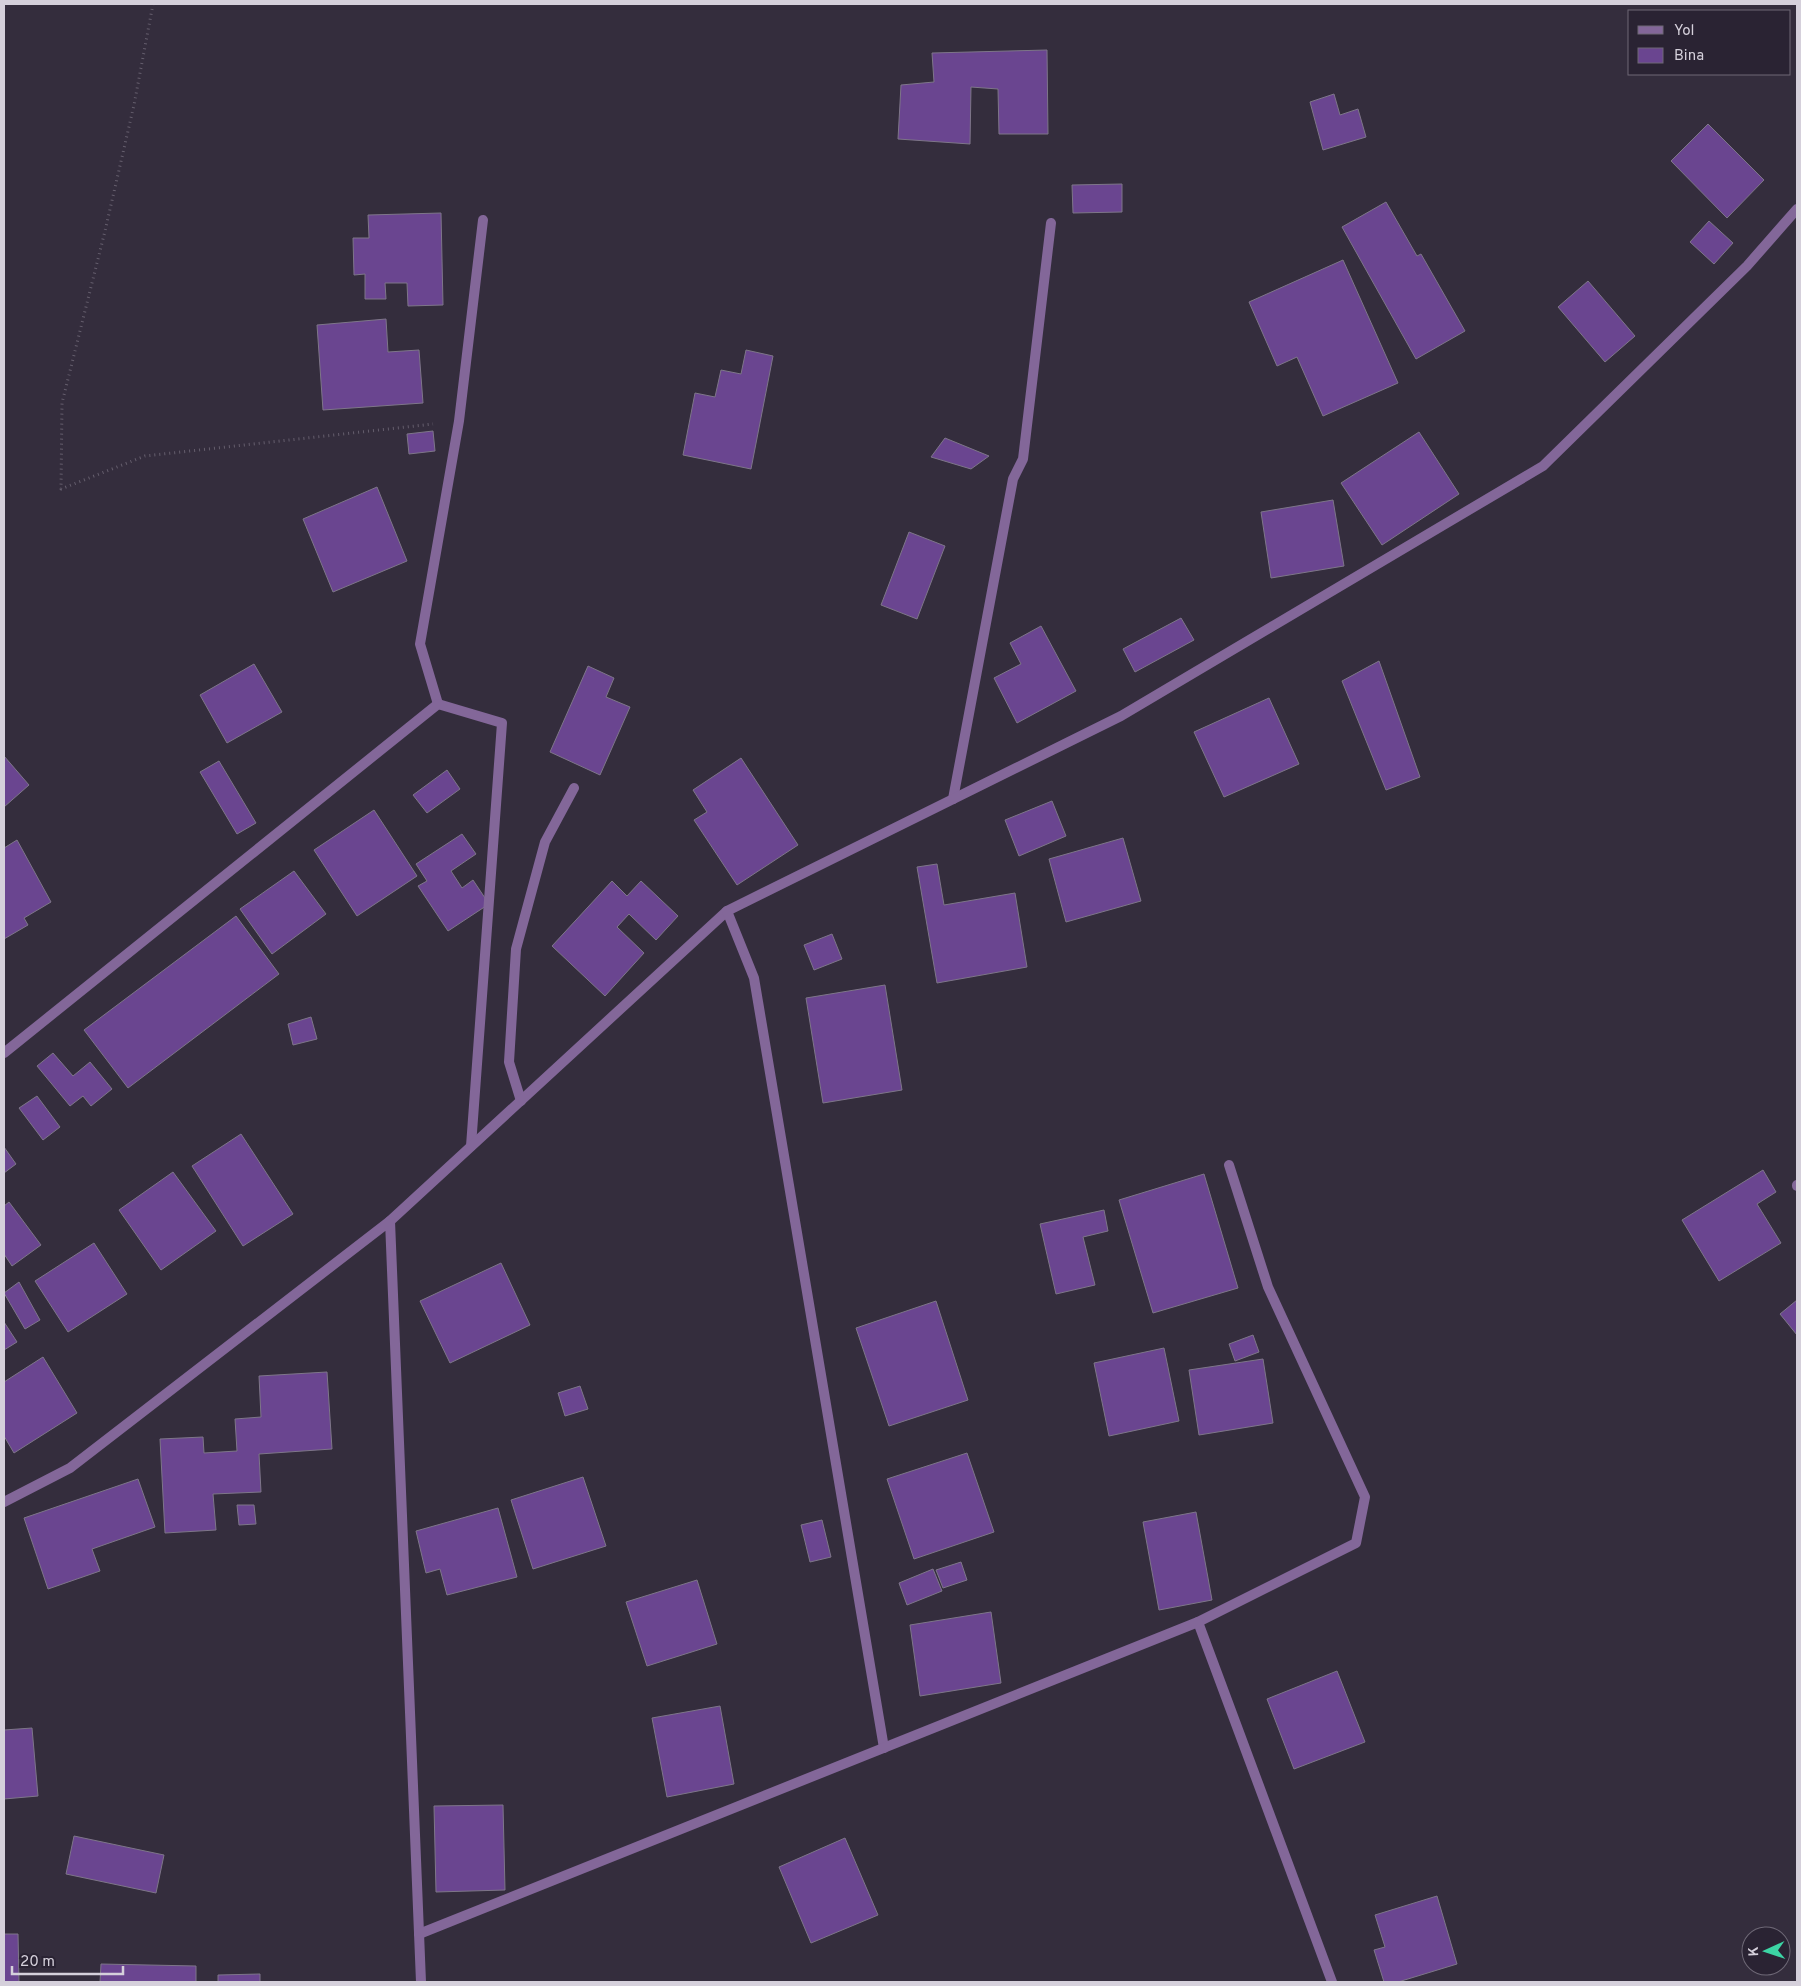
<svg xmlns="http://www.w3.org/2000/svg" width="1801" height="1986" font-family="Overpass,sans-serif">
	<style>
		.building { fill: #6a4590; stroke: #7e7689 }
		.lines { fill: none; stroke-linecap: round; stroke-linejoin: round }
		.path { stroke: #655e6d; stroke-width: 3; stroke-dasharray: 1 4; stroke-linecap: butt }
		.minor { stroke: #836799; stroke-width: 10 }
	</style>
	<rect width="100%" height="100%" fill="#342d3d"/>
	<g class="building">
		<polygon points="1047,50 1048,134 999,134 998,89 971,87 970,144 898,139 901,85 934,82 932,53"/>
		<polygon points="1334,94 1340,115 1358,109 1366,137 1323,150 1310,102"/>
		<polygon points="1708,124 1764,180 1727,218 1671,161"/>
		<polygon points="1122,184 1122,212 1073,213 1072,185"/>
		<polygon points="1386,202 1417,256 1421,254 1465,331 1416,359 1342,227"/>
		<polygon points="441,213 443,305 408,306 407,283 385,283 386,299 365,299 365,274 354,275 353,238 369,238 368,215"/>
		<polygon points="1709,221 1733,243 1714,264 1690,242"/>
		<polygon points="1343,260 1398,383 1323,416 1297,357 1277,366 1249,302"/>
		<polygon points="1588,281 1635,336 1605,362 1558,307"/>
		<polygon points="386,319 388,352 419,350 423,403 323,410 317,325"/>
		<polygon points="746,350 773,356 751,469 683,455 695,393 715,397 721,370 741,374"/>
		<polygon points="433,431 435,451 409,454 407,434"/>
		<polygon points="1419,432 1459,494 1382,545 1341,483"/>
		<polygon points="945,438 989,456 971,469 931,457"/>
		<polygon points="377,487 407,561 333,592 303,519"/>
		<polygon points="1333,500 1344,566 1271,578 1261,512"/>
		<polygon points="909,532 945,546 917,619 881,605"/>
		<polygon points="1181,618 1194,640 1135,672 1123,649"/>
		<polygon points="1041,626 1076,691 1017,723 994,678 1021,664 1010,643"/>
		<polygon points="1379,661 1420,777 1386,790 1342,681"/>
		<polygon points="254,664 282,712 227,743 200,695"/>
		<polygon points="588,666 614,678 606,697 630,707 600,775 550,752"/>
		<polygon points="1269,698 1299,764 1224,797 1194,732"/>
		<polygon points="4,756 29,785 4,807"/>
		<polygon points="741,758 798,845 737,885 694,820 707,812 693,790"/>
		<polygon points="219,761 256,823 237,834 200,772"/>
		<polygon points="447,770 460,789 427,813 413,795"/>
		<polygon points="1052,801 1066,836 1019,856 1005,820"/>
		<polygon points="374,810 417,876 357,916 314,850"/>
		<polygon points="462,834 476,854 451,871 462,888 473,880 489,904 448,931 418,886 427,881 416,864"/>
		<polygon points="1123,838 1141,901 1066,922 1049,859"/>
		<polygon points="17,840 51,902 24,918 28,925 4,939 4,848"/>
		<polygon points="937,864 944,905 1015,893 1027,967 937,983 917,867"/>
		<polygon points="294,871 326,914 272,954 240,909"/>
		<polygon points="612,881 627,896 641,881 678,916 656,940 629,914 617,927 644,953 605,996 552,946"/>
		<polygon points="236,916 279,974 128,1088 84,1030"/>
		<polygon points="832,934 842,959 814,970 804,945"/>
		<polygon points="885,985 902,1090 823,1103 806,998"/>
		<polygon points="311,1017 317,1039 293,1045 288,1024"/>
		<polygon points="53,1053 73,1076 90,1062 112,1089 91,1106 83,1096 70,1106 37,1066"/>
		<polygon points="37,1096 60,1127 43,1140 19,1108"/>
		<polygon points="241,1134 293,1214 243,1246 192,1166"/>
		<polygon points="4,1147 16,1164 4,1173"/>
		<polygon points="1763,1170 1776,1192 1757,1204 1781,1243 1719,1281 1682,1220"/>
		<polygon points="173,1172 216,1231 161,1270 119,1210"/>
		<polygon points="1204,1174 1238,1288 1153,1313 1119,1200"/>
		<polygon points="9,1202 41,1245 12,1266 4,1254 4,1206"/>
		<polygon points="1104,1210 1108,1231 1083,1237 1095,1285 1056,1294 1040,1224"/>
		<polygon points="94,1243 127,1294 68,1332 35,1281"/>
		<polygon points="501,1263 530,1325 450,1363 420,1301"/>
		<polygon points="19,1282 40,1320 25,1329 4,1293"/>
		<polygon points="1797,1300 1797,1335 1780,1314"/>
		<polygon points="936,1301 968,1400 889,1426 856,1328"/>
		<polygon points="4,1322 17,1342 4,1350"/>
		<polygon points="1253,1335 1259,1352 1235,1361 1229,1344"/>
		<polygon points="1164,1348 1179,1421 1109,1436 1094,1363"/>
		<polygon points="43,1357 77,1413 14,1453 4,1436 4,1382"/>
		<polygon points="1263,1359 1273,1423 1199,1435 1189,1370"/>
		<polygon points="327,1372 332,1449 259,1454 261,1492 213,1494 216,1530 165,1533 160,1439 203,1437 204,1453 237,1451 235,1419 261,1417 259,1376"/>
		<polygon points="580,1386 588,1409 565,1416 558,1393"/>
		<polygon points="967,1453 994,1532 914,1559 887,1479"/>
		<polygon points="583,1477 606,1546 533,1569 511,1500"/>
		<polygon points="138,1479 155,1527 92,1549 100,1571 48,1589 24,1518"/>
		<polygon points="237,1505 254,1505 256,1524 239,1525"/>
		<polygon points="498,1508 517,1577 447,1595 440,1569 426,1573 416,1531"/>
		<polygon points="1196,1512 1212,1600 1159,1610 1143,1522"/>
		<polygon points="822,1520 831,1557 810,1562 801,1525"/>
		<polygon points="961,1562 967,1580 943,1588 936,1570"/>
		<polygon points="933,1569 942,1591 907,1605 899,1583"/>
		<polygon points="697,1580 717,1644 647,1666 626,1602"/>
		<polygon points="991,1612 1001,1683 920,1696 910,1625"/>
		<polygon points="1337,1671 1365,1742 1294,1769 1267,1699"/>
		<polygon points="720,1706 734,1784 667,1797 652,1718"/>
		<polygon points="32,1728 38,1796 4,1799 4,1730"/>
		<polygon points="503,1805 505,1890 436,1892 434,1806"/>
		<polygon points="74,1836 164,1855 156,1893 66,1874"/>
		<polygon points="845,1838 878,1915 811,1943 779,1867"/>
		<polygon points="1437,1896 1457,1964 1398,1982 1384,1982 1374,1950 1385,1947 1375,1915"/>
		<polygon points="4,1934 18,1934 19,1982 4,1982"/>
		<polygon points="101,1964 196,1966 196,1982 100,1982"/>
		<polygon points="260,1974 260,1982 218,1982 218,1975"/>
	</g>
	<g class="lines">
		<polyline class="path" points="153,4 134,105 105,231 62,403 61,489 145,456 433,424"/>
		<g class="minor">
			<polyline points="438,704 420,644 459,421 483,220"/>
			<polyline points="953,799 1013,479 1023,459 1051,223"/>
			<polyline points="4,1053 438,704 502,723 471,1146"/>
			<polyline points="521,1101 509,1062 516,949 545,842 574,788"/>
			<polyline points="1797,1186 1797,1185"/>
			<polyline points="390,1221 727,911"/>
			<polyline points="4,1502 70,1468 390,1221 421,1982"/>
			<polyline points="1198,1622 1356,1543 1365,1497 1268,1287 1229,1165"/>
			<polyline points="884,1748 754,978 727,911 1121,716 1543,466 1747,266 1797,209"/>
			<polyline points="419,1934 1198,1622 1332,1982"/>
		</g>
	</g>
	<rect width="1801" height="1986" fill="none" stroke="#d5d0db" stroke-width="10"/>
	<rect x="1628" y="10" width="162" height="65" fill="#2a2333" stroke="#6e6876"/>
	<rect x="1638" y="26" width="25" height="8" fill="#836799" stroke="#6e6876"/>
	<text x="1674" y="35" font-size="15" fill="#d5d0db">Yol</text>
	<rect x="1638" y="48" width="25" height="15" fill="#6a4590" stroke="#6e6876"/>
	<text x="1674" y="60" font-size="15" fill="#d5d0db">Bina</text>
	<g transform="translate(1766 1951) rotate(267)"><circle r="24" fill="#2a2333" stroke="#6e6876"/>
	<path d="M0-4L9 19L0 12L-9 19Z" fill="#3cd4a4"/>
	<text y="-8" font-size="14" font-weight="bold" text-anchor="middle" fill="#d5d0db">K</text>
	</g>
	<path d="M12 1966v8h111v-8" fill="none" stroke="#d5d0db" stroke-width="2.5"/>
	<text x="20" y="1966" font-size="15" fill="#d5d0db" stroke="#2a2333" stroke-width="4" paint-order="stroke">20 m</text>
</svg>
